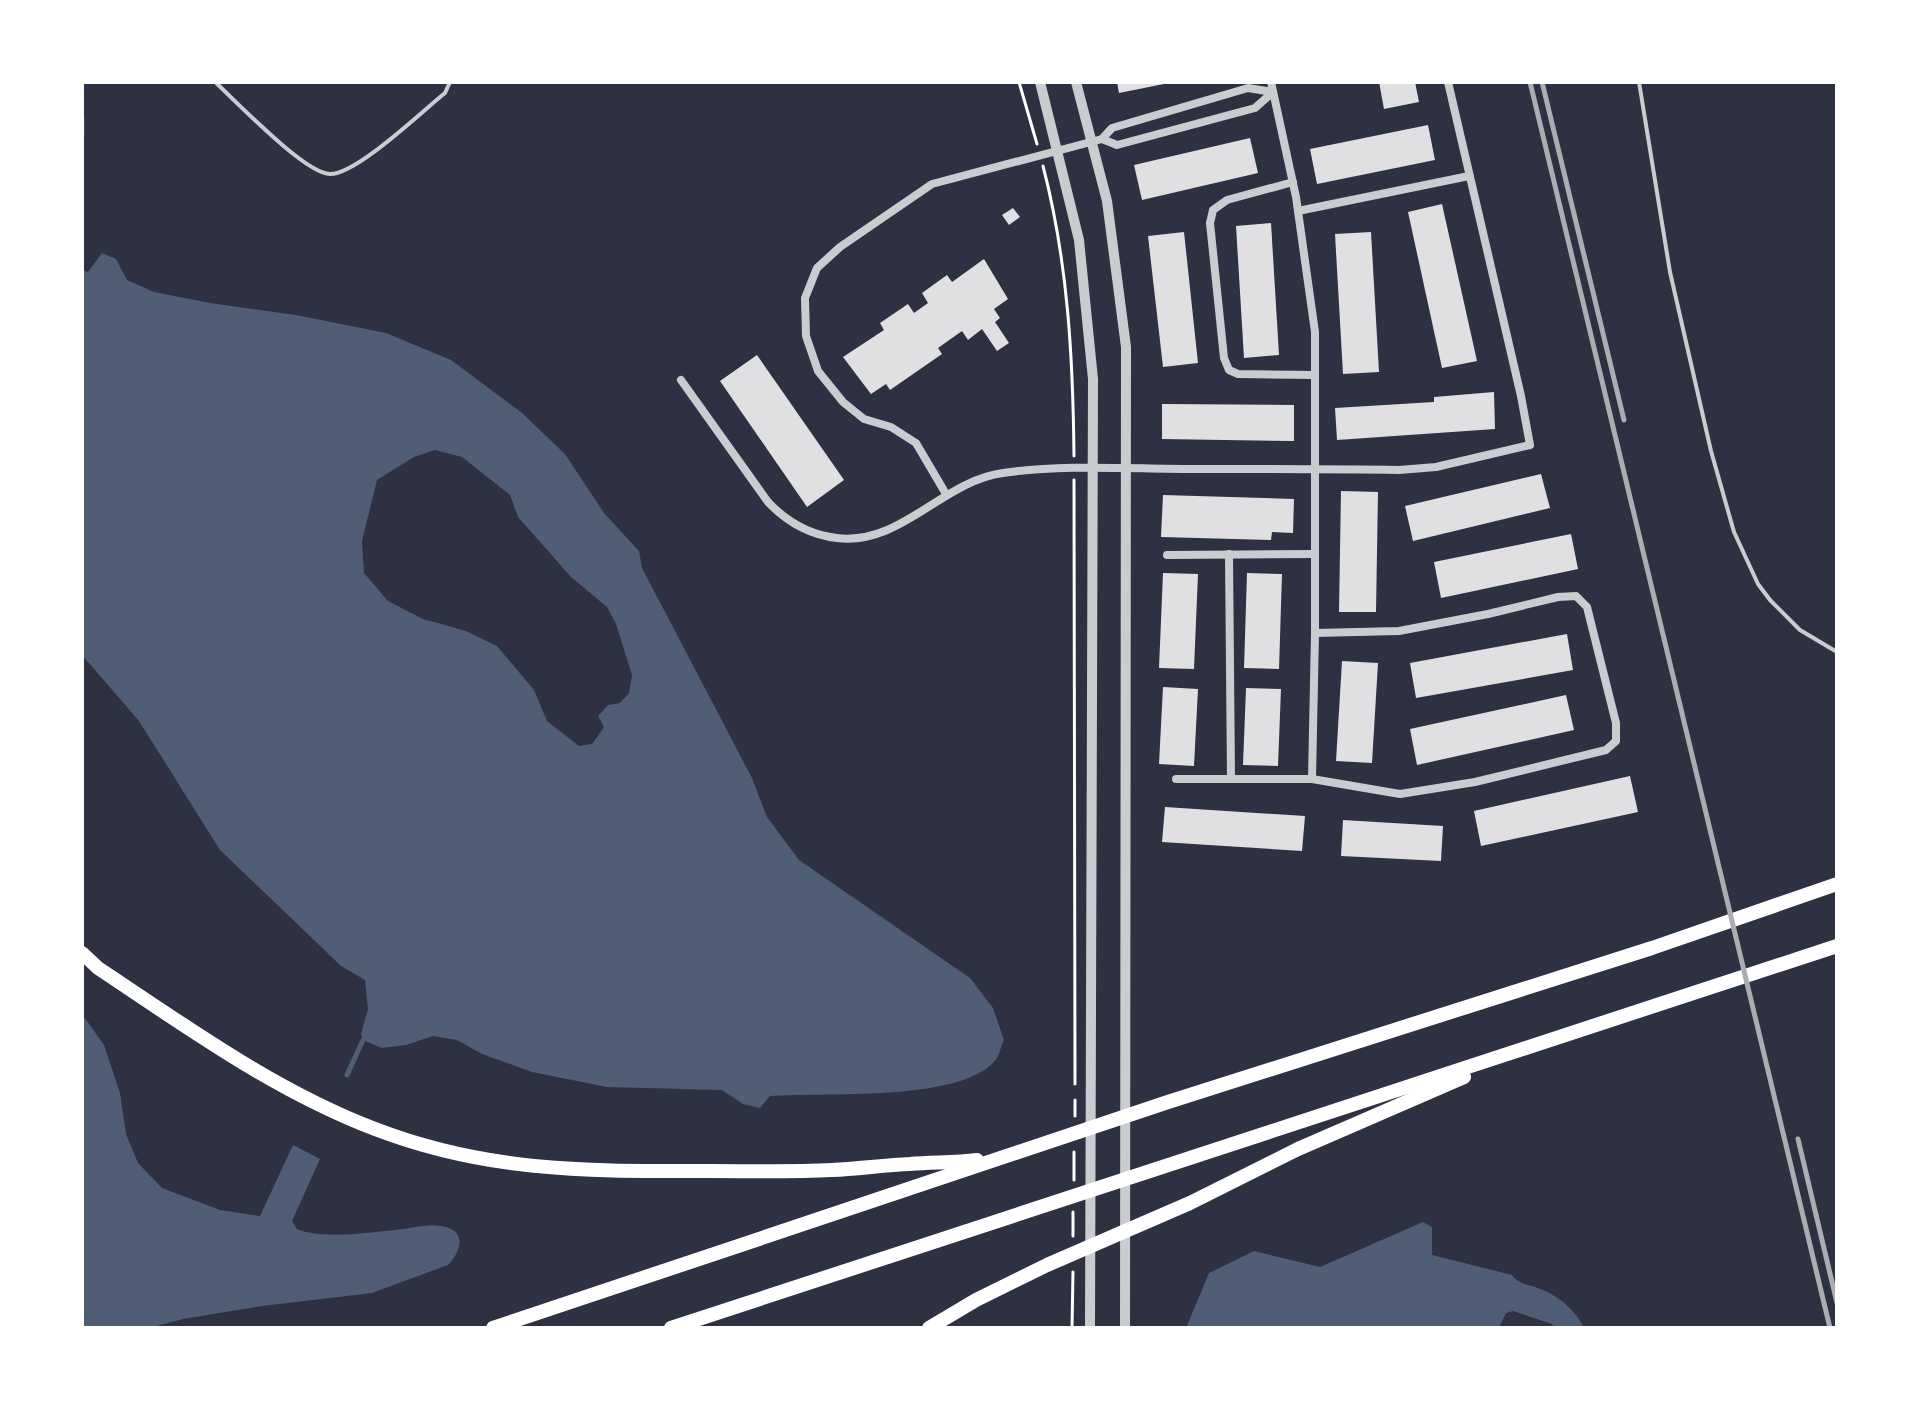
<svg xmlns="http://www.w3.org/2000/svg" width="1919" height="1410" font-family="Commissioner,sans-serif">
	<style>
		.water { fill: #4f5d75; fill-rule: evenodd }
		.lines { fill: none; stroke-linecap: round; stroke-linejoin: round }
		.stream { stroke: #4f5d75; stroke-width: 5 }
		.building { fill: #e0e0e3 }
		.path { stroke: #fff; stroke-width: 3 }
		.service { stroke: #caccd0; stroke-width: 4 }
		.minor { stroke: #caccd0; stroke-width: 8 }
		.tertiary { stroke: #caccd0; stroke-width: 10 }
		.trunk { stroke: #fff; stroke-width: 14 }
		.rail { stroke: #abadb3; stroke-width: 5 }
	</style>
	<rect width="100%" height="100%" fill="#2d3142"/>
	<g class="water">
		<path d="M102,253l14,6 11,21 27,12 56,11 86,12 90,18 65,27 71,53 43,41 39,59 35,38 3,17 110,210 15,39 32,43 171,118 23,30 11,32c-3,6 -5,17 -10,22 -37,40 -171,30 -224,34l-10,12 -17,-4 -21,-14 -115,-3 -75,-15 -50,-18 -25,-14 -24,-4 -27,9 -24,3 -19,-8 -2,-6 7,-25 -3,-29 -24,-14 -121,-116 -81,-129 -57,-66v-385l6,2zM435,450l27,7 48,38 8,22 53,60 36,30 9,17 16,51 -3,18 -9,10 -12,2 -10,11 6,11 -12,17 -13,2 -32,-25 -13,-31 -37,-44 -31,-15 -43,-12 -35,-18 -24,-28 -2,-32 15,-61 37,-23z"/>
		<path d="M82,1014l22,31 16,48 6,41 12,29 24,25 58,22 40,6 33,-71 27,14 -28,62 5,8c26,11 78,3 106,0 14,-2 29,-6 43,-2 22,6 13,27 2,38l-76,28 -110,13 -79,13 -34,9h-67z"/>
		<path d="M1423,1222l9,5v28l80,20c7,10 17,9 28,14 18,6 36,22 44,39h-30l-2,-4 -39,-13 -7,2 -7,15h-313l23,-55 45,-22 66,16z"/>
	</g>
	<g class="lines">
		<g class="stream">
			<polyline points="82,119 82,136"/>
			<polyline points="347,1075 363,1040"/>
		</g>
	</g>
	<g class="building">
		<polygon points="1117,82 1168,82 1169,83 1119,93"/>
		<polygon points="1379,82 1415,82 1419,102 1384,109"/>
		<polygon points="1428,125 1435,160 1317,184 1310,149"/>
		<polygon points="1250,138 1258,173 1142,200 1134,165"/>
		<polygon points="1442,204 1477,361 1442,368 1408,212"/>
		<polygon points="1013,208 1020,217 1009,225 1002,215"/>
		<polygon points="1271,223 1279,355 1244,358 1236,226"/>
		<polygon points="1184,232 1198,363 1163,367 1148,236"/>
		<polygon points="1371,232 1379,372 1343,374 1335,234"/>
		<polygon points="984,259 1008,299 994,309 1000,318 995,322 1009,343 997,351 982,329 968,340 962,331 938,348 942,354 890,390 886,384 871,394 843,357 884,330 880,323 908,304 914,313 928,303 922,293 947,275 952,282"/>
		<polygon points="757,355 844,480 807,507 720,381"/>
		<polygon points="1494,392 1495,429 1337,440 1335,408 1434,402 1434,397"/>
		<polygon points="1162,404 1294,405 1294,441 1162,439"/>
		<polygon points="1541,474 1550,508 1413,541 1405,506"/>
		<polygon points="1341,491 1378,492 1376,612 1339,612"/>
		<polygon points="1163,495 1294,499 1293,533 1272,532 1271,540 1161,537"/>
		<polygon points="1571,534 1578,569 1441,598 1434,562"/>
		<polygon points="1163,573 1198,574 1194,669 1159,668"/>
		<polygon points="1247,573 1282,574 1279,669 1244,668"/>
		<polygon points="1567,634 1573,670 1416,698 1410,663"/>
		<polygon points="1342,661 1378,663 1372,763 1336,761"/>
		<polygon points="1163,687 1198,689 1194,766 1159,764"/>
		<polygon points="1246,688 1281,689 1278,766 1243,765"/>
		<polygon points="1566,695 1574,730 1417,765 1410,729"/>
		<polygon points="1630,776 1638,812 1481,846 1474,811"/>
		<polygon points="1165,807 1305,816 1302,851 1162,842"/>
		<polygon points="1343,820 1443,826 1441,861 1341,856"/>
	</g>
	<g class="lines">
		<g class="path">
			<polyline points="1019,82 1037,144"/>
			<path d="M1043,166c25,96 30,192 31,290"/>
			<polyline points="1074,480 1075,1084"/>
			<polyline points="1075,1116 1075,1100"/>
			<polyline points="1074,1180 1074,1152"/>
			<polyline points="1073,1236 1073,1212"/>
			<polyline points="1072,1328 1073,1272"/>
		</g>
		<g class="service">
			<path d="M215,82c21,19 90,92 115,92 27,0 91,-62 115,-81l5,-11"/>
			<polyline points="1639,82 1670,272 1711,451 1734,532 1758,584 1770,600 1800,630 1837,652"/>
		</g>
		<g class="minor">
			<polyline points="1271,82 1296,197 1315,332 1315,633 1312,779"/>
			<polygon points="1248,88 1273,92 1255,108 1117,145 1102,139 1112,128"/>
			<polyline points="1293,182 1227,200 1213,210 1210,223 1224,358 1229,370 1238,374 1315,375"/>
			<polyline points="1298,211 1469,176"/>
			<path d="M681,380l87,122c18,19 42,33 69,36 64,8 105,-57 166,-65 62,-9 127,-4 189,-4 69,0 138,0 207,1l37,-3 94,-22 -9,-49 -73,-314"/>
			<polyline points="946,494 916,443 891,427 864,419 843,402 818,371 806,336 805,298 817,268 840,247 932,184 1102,139"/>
			<polyline points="1229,554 1231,778"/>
			<polyline points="1167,555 1315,554"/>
			<polyline points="1176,779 1312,779 1400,794 1475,782 1606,750 1616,741 1616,723 1587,607 1576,596 1558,597 1488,614 1399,631 1315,633"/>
		</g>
		<g class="tertiary">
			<polyline points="1040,82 1079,240 1093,379 1090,1328"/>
			<polyline points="1076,82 1107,201 1126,347 1125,1328"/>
		</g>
		<g class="trunk">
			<path d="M82,953l16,15c89,59 177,123 277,161 115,44 215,42 335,42 41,0 81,1 122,-1 26,-1 52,-5 78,-6 23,-2 45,-1 67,-4"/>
			<polyline points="493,1328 1168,1102 1652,948 1837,884"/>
			<polyline points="671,1328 1837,946"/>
			<polyline points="929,1328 976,1300 1047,1265 1190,1203 1298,1149 1464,1077"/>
		</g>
		<g class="rail">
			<polyline points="1530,82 1830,1328"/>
			<polyline points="1542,82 1624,420"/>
			<polyline points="1798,1139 1837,1303"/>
		</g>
	</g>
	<rect width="1919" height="1410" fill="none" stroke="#ffffff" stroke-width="168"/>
</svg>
